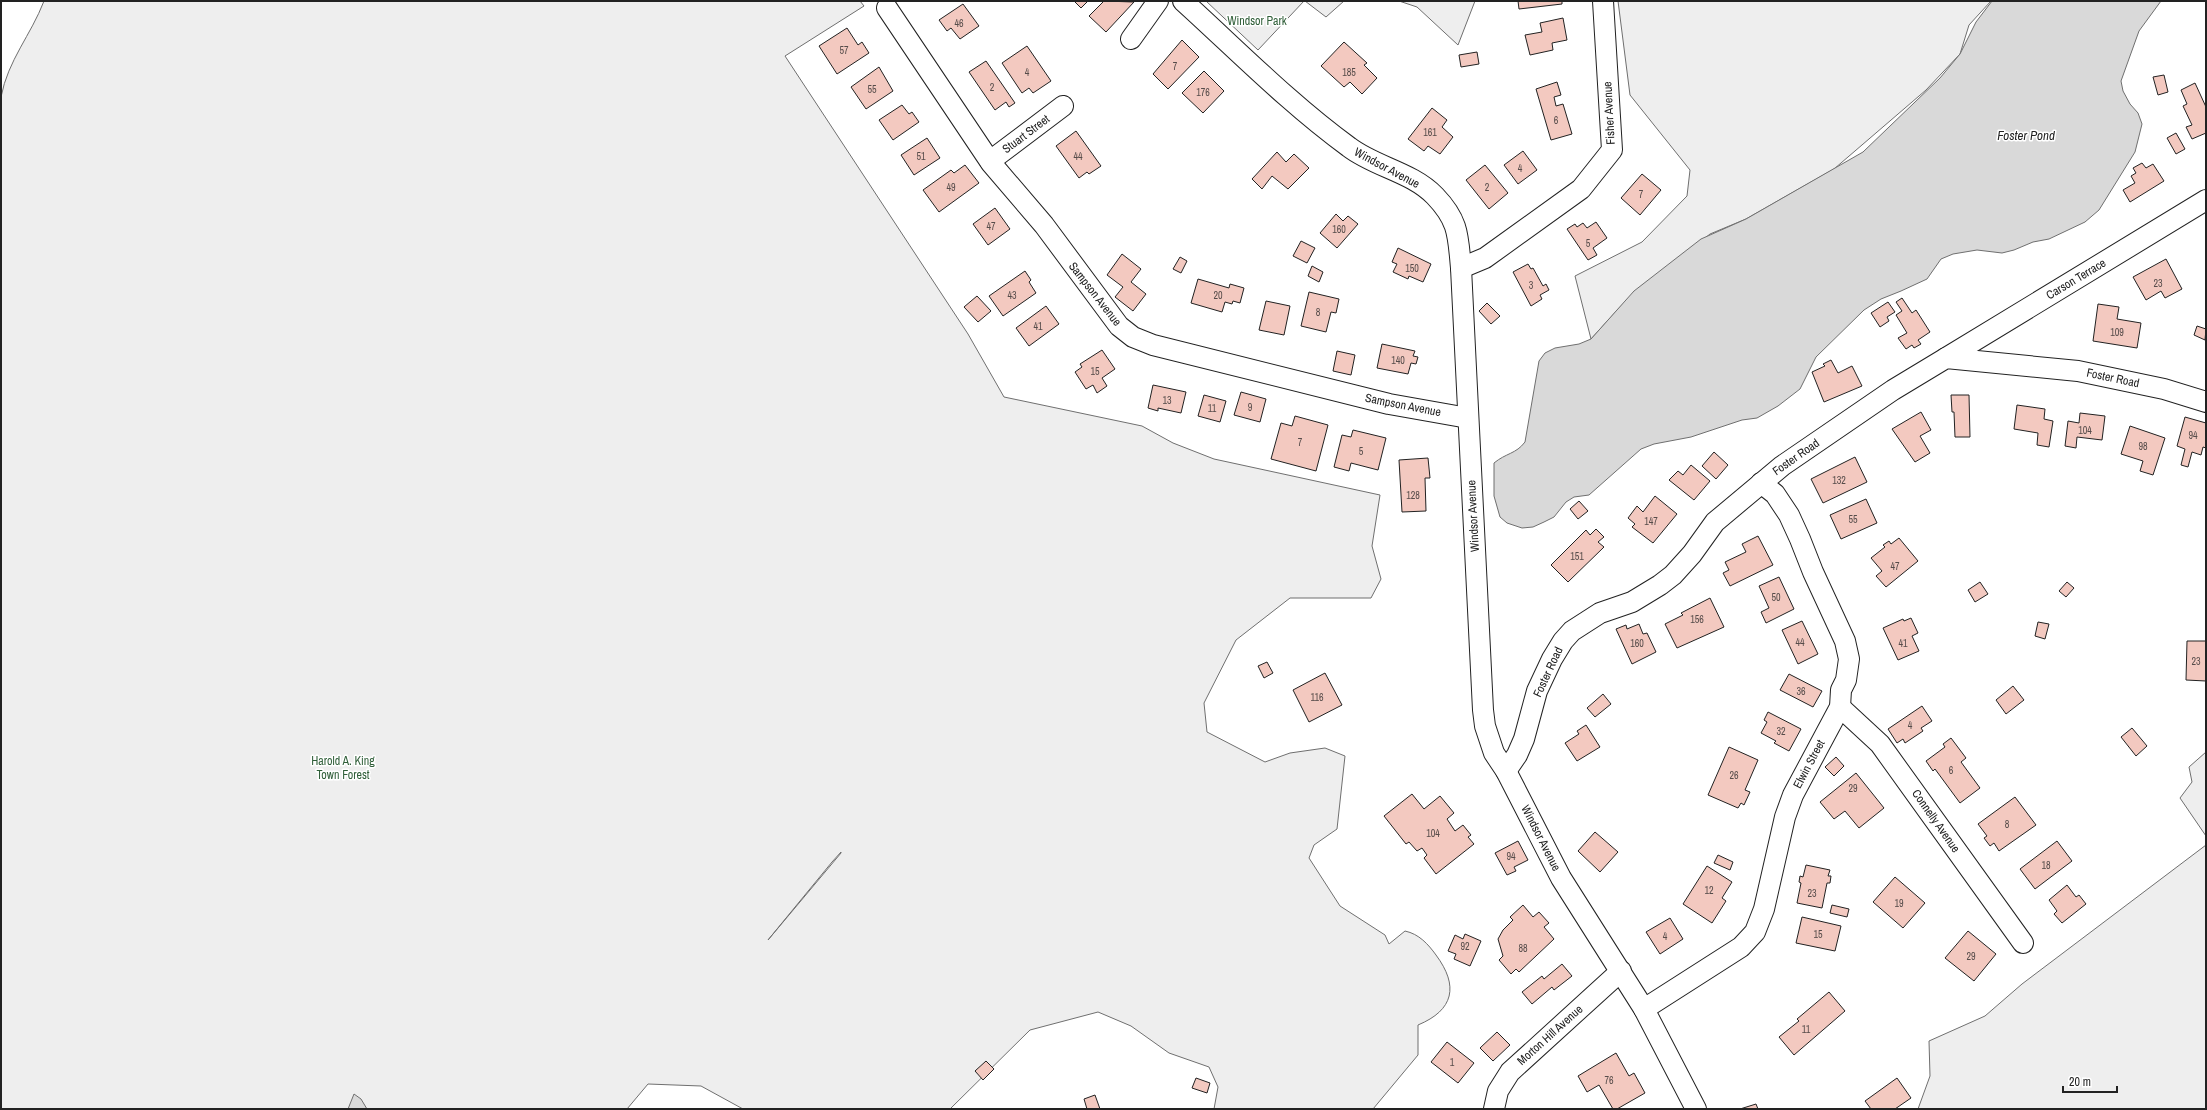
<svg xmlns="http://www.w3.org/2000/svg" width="2207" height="1110" font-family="'Archivo Narrow',sans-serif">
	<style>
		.green { fill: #eee; stroke: #6f6f6f; fill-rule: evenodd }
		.water { fill: #d9d9d9; stroke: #6f6f6f }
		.building { fill: #f3c9c0; stroke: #222 }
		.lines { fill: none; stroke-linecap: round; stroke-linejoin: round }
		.minor-casing { stroke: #222; stroke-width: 22 }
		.minor { stroke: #fff; stroke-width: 20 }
		.labels { text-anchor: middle; stroke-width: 3; stroke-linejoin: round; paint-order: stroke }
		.number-label { font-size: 10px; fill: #564c4a }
		.park-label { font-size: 12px; fill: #2f5e38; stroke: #fff }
		.street-label { font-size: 12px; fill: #222; stroke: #fff }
		.water-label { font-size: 13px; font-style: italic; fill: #222; stroke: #fff }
	</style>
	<rect width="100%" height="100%" fill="#fff"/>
	<g class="green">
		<path d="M44,1h816l4,5 -79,50 183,278 36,63 138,29 31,17 41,16 166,36 -8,51 9,33 -10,19h-81l-54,42 -32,63 3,29 58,30 25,-9 35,-5 20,8 -8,73 -23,16 -5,13 31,48 45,29 4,9 16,-13c14,3 23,13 31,24 23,31 18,55 -18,70v30l-45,54h-159l4,-22 -9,-20 -40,-14 -38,-27 -33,-14 -68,18 -80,79h-207l-42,-23 -53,-2 -21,25h-626v-1012c7,-37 30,-62 43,-96zM841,852v1l-73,87 64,-78z"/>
		<polygon points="1206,1 1304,1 1258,50"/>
		<polygon points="1305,1 1344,1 1326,17"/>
		<polygon points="1399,1 1475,1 1458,45 1417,7"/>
		<polygon points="1618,1 1991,1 1969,25 1960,54 1926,90 1834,169 1746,219 1710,234 1621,306 1591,339 1575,276 1642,242 1687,196 1690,170 1630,95"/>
		<polygon points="2206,752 2206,836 2180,798 2192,782 2189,767"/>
		<polygon points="2206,845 2206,1109 1918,1109 1930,1076 1929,1041 1985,1016 2022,984"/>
	</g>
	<g class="water">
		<path d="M1992,1h169l-22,30 -18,50 2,10 7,13 8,9 4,11 -7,28 -36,58 -14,12 -36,17 -16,3 -19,8 -12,3 -25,-3 -24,4 -12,5 -14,20 -26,12 -20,8 -17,11 -48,47 -16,32 -22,17 -21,12 -15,2 -51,17 -37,7 -13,5 -52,46 -15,2 -8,5 -12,15 -10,5 -11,5 -11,1 -15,-5 -7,-6 -6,-21v-33c12,-10 22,-9 31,-21l14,-81 6,-8 10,-5 24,-4 12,-5 43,-48 67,-52 45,-20 117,-67 77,-74 20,-24 16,-32z"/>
		<polygon points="354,1094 361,1099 367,1109 348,1109"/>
	</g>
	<g class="building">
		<polygon points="1074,1 1088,1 1081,8"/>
		<polygon points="1104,1 1134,2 1106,32 1089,16"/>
		<polygon points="1518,1 1562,1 1562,4 1519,9"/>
		<polygon points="963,4 979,26 960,39 951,28 947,31 939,20"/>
		<polygon points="1563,18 1567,40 1552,43 1553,50 1530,55 1525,35 1542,32 1540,23"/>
		<polygon points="847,28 858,45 862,42 869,53 837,74 819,46"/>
		<polygon points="1182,40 1199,57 1168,89 1153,74"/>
		<polygon points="1344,42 1367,63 1364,65 1377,78 1362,94 1350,82 1344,87 1321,66"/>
		<polygon points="1027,46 1051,81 1033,93 1029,88 1022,93 1002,63"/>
		<polygon points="1477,52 1479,64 1461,67 1459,55"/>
		<polygon points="986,61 1015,103 1009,107 1006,102 995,110 969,72"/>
		<polygon points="879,67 893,91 866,109 851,87"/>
		<polygon points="1204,71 1224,91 1203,113 1182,93"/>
		<polygon points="2164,75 2168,92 2158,95 2153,77"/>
		<polygon points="1557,82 1561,95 1554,97 1556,106 1563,104 1572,134 1551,140 1536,89"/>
		<polygon points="2195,83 2206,107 2206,133 2192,139 2186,127 2192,125 2183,106 2187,104 2181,90"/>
		<polygon points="902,105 909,114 912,112 919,122 893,140 879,120"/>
		<polygon points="1432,108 1447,120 1442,127 1453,137 1440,154 1428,146 1424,151 1408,139"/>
		<polygon points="1076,131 1101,166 1089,174 1087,172 1079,178 1056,146"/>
		<polygon points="2176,133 2185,149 2176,154 2167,138"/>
		<polygon points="927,138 940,158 914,175 901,155"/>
		<polygon points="1523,151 1537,170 1518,184 1504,165"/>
		<polygon points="1277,152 1286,162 1294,154 1309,168 1288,189 1272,176 1262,189 1252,179"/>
		<polygon points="2142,163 2146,168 2153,164 2164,181 2130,202 2123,190 2135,183 2131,176 2136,173 2133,168"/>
		<polygon points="965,165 979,183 939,212 923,190 951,170 954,173"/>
		<polygon points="1485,165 1508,193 1489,209 1466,180"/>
		<polygon points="1642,174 1661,190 1640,215 1621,198"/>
		<polygon points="995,208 1010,229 988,245 973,224"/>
		<polygon points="1336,214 1343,221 1348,216 1358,224 1337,248 1320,233"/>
		<polygon points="1596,222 1607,238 1593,248 1597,255 1588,260 1567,229 1575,224 1577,227 1583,223 1587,228"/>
		<polygon points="1301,241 1315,248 1307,263 1293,256"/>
		<polygon points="1398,248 1431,264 1423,282 1409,276 1408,279 1393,272 1397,264 1392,262"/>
		<polygon points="1122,254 1141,269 1131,282 1146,294 1133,311 1115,297 1123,287 1107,275"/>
		<polygon points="1180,257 1187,261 1181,273 1173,269"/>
		<polygon points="2166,259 2182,289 2165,298 2161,291 2146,300 2133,277"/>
		<polygon points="1528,264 1531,269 1533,268 1543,286 1546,284 1549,290 1540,295 1542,299 1531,306 1513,272"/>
		<polygon points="1312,266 1323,272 1319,282 1308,276"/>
		<polygon points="1025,271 1031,280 1029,282 1036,293 1003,316 989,296"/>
		<polygon points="1198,279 1229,288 1230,284 1244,288 1240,303 1233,301 1232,304 1225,302 1222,312 1191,303"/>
		<polygon points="1309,292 1339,299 1336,313 1331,312 1326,332 1301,326"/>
		<polygon points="977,296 991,311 978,322 964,307"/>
		<polygon points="1902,298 1912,313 1916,310 1930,332 1918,340 1921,344 1914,348 1912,345 1906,349 1898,338 1907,333 1896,315 1902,311 1896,302"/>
		<polygon points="1266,301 1290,306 1284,335 1259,330"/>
		<polygon points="1888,302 1895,312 1887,317 1889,321 1880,327 1871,313"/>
		<polygon points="1487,303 1500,316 1491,324 1479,311"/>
		<polygon points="2098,304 2119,307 2117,319 2141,323 2137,348 2093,341"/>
		<polygon points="1046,306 1059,324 1029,346 1016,328"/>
		<polygon points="2197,326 2206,329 2205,340 2194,335"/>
		<polygon points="1382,344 1415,351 1413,356 1418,357 1416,364 1411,363 1408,374 1377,368"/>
		<polygon points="1102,350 1115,369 1102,378 1107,386 1097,393 1093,385 1086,389 1075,372 1082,367 1080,364"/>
		<polygon points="1337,351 1355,355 1351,375 1333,371"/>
		<polygon points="1831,360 1838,373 1852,366 1862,386 1824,402 1812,372 1825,366 1823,364"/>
		<polygon points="1153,385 1186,392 1181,413 1158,408 1158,411 1148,408"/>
		<polygon points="1241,392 1266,399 1260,422 1234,415"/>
		<polygon points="1204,395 1226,401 1220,422 1198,416"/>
		<polygon points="1951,395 1969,395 1970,437 1955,437 1954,412 1952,412"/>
		<polygon points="2017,405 2045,409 2044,419 2053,421 2049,447 2037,445 2038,433 2014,429"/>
		<polygon points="1921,412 1931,430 1920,436 1930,453 1915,462 1892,429"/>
		<polygon points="2080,413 2105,416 2102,440 2077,437 2076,448 2065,446 2068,421 2079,423"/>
		<polygon points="1295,416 1328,425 1316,471 1271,459 1281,423 1292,426"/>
		<polygon points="2185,417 2206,423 2206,448 2203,447 2201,455 2192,452 2188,467 2181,465 2185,449 2177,446"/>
		<polygon points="2130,426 2165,438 2153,475 2140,471 2143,461 2121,454"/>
		<polygon points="1353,430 1386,438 1378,470 1351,463 1349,471 1334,467 1342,435 1351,437"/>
		<polygon points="1714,452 1728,465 1716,479 1702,466"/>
		<polygon points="1855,457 1867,482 1823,503 1811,479"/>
		<polygon points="1428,458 1430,478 1425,478 1426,511 1402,512 1399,460"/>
		<polygon points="1691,465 1710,481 1694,500 1669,480 1678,471 1683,475"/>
		<polygon points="1655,496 1677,514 1653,543 1632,527 1635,524 1628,518 1637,506 1643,512"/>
		<polygon points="1866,499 1877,523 1841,539 1830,515"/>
		<polygon points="1579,501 1588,511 1578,519 1570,509"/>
		<polygon points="1596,529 1604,537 1598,542 1604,547 1568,582 1551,565 1586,530 1590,535"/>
		<polygon points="1758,536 1773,565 1730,586 1723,573 1729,570 1725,562 1746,552 1742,544"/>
		<polygon points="1899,538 1918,561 1886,587 1876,576 1882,571 1871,558 1885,547 1883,545 1889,541 1891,544"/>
		<polygon points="1779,577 1794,609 1766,623 1761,612 1769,608 1759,586"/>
		<polygon points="1980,582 1988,594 1975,602 1968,590"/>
		<polygon points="2067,582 2074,588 2066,597 2059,591"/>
		<polygon points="1710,598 1724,627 1677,648 1665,624 1683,615 1681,613"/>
		<polygon points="1911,618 1918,633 1912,636 1919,651 1898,660 1883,628 1903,619 1904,621"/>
		<polygon points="1802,621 1818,654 1798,664 1782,630"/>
		<polygon points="2038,622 2049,624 2045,639 2035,636"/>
		<polygon points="1639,624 1643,634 1647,633 1656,652 1632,664 1616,629 1626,625 1627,629"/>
		<polygon points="2187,641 2206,641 2206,681 2186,680"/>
		<polygon points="1267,662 1273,673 1264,678 1258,666"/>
		<polygon points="1325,673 1342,705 1309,722 1293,690"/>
		<polygon points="1789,674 1822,691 1813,707 1780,690"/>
		<polygon points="2013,686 2024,700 2006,714 1996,700"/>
		<polygon points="1603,694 1611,704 1595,717 1587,708"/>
		<polygon points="1922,706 1932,721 1921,728 1923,731 1905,743 1903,739 1897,743 1888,729"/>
		<polygon points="1768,712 1801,729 1789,751 1774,743 1776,741 1761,733 1767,722 1764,720"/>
		<polygon points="1586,725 1600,747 1577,761 1565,743 1579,734 1577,731"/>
		<polygon points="2132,728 2147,746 2136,756 2121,737"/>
		<polygon points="1951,738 1966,758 1961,762 1980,788 1960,803 1935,769 1933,771 1926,761 1945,747 1943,744"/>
		<polygon points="1729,747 1758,760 1745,790 1750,792 1744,805 1741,803 1738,808 1708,795"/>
		<polygon points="1836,757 1844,766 1834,776 1825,767"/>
		<polygon points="1856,773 1884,808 1859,828 1845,811 1834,819 1820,802"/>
		<polygon points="1412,794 1424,809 1440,796 1454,813 1447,819 1455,831 1463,825 1471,835 1468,837 1474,844 1436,874 1424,858 1427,855 1422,848 1417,851 1409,842 1406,844 1384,816"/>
		<polygon points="2015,797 2036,825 1999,851 1994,843 1990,846 1984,838 1987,836 1978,824"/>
		<polygon points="1595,832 1618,852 1600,872 1578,851"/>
		<polygon points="1518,841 1528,860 1514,867 1516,871 1507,875 1495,853"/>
		<polygon points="2057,841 2072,861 2035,889 2020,869"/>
		<polygon points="1718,855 1733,862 1730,870 1714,863"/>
		<polygon points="1806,865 1830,870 1828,876 1831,876 1830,883 1827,883 1822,908 1797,903 1801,883 1799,882 1800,876 1803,877"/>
		<polygon points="1707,866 1732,882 1722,898 1726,901 1712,923 1683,904"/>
		<polygon points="1895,877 1925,903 1903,928 1873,902"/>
		<polygon points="2067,885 2076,897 2079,895 2086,904 2062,923 2054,914 2057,911 2049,900"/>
		<polygon points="1523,905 1533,917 1539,912 1549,923 1544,927 1554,939 1519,972 1516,969 1511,974 1499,960 1503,956 1498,939 1503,930 1513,920 1510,917"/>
		<polygon points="1832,905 1849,909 1847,917 1830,913"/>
		<polygon points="1802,917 1841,926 1835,951 1796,943"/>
		<polygon points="1670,918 1683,939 1660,954 1646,932"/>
		<polygon points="1968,931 1996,954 1974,981 1945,958"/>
		<polygon points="1465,934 1481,941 1470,966 1454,959 1456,954 1448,951 1455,935 1463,939"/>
		<polygon points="1562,964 1572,976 1554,990 1552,987 1532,1004 1522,992 1542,976 1544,979"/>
		<polygon points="1829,992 1845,1011 1794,1055 1779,1037 1799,1021 1797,1019"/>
		<polygon points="1497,1032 1510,1045 1493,1061 1480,1048"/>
		<polygon points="1447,1042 1474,1063 1458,1083 1431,1062"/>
		<polygon points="1616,1053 1629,1076 1634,1073 1645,1093 1617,1109 1613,1109 1599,1085 1587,1092 1578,1076"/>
		<polygon points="986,1061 994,1069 983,1080 975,1071"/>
		<polygon points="1196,1078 1210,1083 1207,1093 1192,1088"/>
		<polygon points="1897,1078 1911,1098 1895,1109 1871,1109 1865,1101"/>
		<polygon points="1095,1095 1100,1109 1087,1109 1084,1099"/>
		<polygon points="1756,1104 1758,1109 1740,1109"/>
	</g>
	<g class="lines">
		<g class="minor-casing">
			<g id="minor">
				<path d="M1183,1c54,49 107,103 166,146 26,20 63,25 86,49 24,25 23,40 26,72l22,442 2,16 9,27 12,18 55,107 83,131 52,100"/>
				<polyline points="887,8 991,163 1044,225 1119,326 1133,337 1153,345 1389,404 1468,418"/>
				<polyline points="1131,39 1158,1"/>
				<polyline points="990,161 1063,106"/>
				<polyline points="1461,268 1485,258 1581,189 1612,150 1603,1"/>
				<polyline points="1946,358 2206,200"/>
				<polyline points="1840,707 1880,744 2023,943"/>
				<polyline points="1506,771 1517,755 1524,739 1537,691 1552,659 1563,641 1572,631 1600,613 1632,602 1660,585 1673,575 1692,554 1715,522 1782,466 1893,390 1946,358 2078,371 2164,389 2206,402"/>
				<polyline points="1644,1009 1741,947 1755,932 1764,909 1785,817 1793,795 1840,707 1841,690 1846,680 1849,659 1845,641 1813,572 1800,539 1789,515 1775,494 1761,483"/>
				<polyline points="1494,1109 1498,1091 1510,1072 1621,971"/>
			</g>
		</g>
		<use href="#minor" class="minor"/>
	</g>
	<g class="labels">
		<g class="number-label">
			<text x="959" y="27">46</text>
			<text x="844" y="54">57</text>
			<text x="1175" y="70">7</text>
			<text x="1027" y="76">4</text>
			<text x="1349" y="76">185</text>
			<text x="992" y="91">2</text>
			<text x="872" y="93">55</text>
			<text x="1203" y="96">176</text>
			<text x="1556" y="124">6</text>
			<text x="1430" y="136">161</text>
			<text x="921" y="160">51</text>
			<text x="1078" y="160">44</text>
			<text x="1520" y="172">4</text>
			<text x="951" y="191">49</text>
			<text x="1487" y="191">2</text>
			<text x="1641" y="198">7</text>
			<text x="991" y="230">47</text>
			<text x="1339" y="233">160</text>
			<text x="1588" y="247">5</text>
			<text x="1412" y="272">150</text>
			<text x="2158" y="287">23</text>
			<text x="1531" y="289">3</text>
			<text x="1012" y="299">43</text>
			<text x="1218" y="299">20</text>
			<text x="1318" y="316">8</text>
			<text x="1038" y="330">41</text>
			<text x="2117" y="336">109</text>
			<text x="1398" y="364">140</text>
			<text x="1095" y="375">15</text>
			<text x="1167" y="404">13</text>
			<text x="1250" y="411">9</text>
			<text x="1212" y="412">11</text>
			<text x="2085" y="434">104</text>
			<text x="2193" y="439">94</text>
			<text x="1300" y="446">7</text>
			<text x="2143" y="450">98</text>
			<text x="1361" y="455">5</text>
			<text x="1839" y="484">132</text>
			<text x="1413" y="499">128</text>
			<text x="1853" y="523">55</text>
			<text x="1651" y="525">147</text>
			<text x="1577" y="560">151</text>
			<text x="1895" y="570">47</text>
			<text x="1776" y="601">50</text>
			<text x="1697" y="623">156</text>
			<text x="1800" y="646">44</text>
			<text x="1637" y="647">160</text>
			<text x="1903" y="647">41</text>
			<text x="2196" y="665">23</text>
			<text x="1801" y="695">36</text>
			<text x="1317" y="701">116</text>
			<text x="1910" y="729">4</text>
			<text x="1781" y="735">32</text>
			<text x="1951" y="774">6</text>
			<text x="1734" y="779">26</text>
			<text x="1853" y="792">29</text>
			<text x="2007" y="828">8</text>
			<text x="1433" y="837">104</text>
			<text x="1511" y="860">94</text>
			<text x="2046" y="869">18</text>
			<text x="1709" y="894">12</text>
			<text x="1812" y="897">23</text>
			<text x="1899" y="907">19</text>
			<text x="1818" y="938">15</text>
			<text x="1665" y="940">4</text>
			<text x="1465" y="950">92</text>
			<text x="1523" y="952">88</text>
			<text x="1971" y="960">29</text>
			<text x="1806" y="1033">11</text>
			<text x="1452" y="1066">1</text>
			<text x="1609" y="1084">76</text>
		</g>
		<g class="park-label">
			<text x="1257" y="25">Windsor Park</text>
			<text x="343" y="765">Harold A. King<tspan x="343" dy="14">Town Forest</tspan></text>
		</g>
		<g class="street-label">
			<text transform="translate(1609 113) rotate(-93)" y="4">Fisher Avenue</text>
			<text transform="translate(1026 134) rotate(-37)" y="4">Stuart Street</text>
			<text transform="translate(1387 168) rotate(28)" y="4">Windsor Avenue</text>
			<text transform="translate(2076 279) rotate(-31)" y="4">Carson Terrace</text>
			<text transform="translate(1095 294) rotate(52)" y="4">Sampson Avenue</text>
			<text transform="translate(2113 378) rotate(12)" y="4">Foster Road</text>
			<text transform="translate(1403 405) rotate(11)" y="4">Sampson Avenue</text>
			<text transform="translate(1796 457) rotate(-35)" y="4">Foster Road</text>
			<text transform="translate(1473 516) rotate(-93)" y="4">Windsor Avenue</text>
			<text transform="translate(1548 672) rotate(-65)" y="4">Foster Road</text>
			<text transform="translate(1809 764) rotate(-62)" y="4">Elwin Street</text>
			<text transform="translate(1936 821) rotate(55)" y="4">Connelly Avenue</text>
			<text transform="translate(1541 838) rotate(63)" y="4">Windsor Avenue</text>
			<text transform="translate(1550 1035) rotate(-42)" y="4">Morton Hill Avenue</text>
		</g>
		<g class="water-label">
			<text x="2026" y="140">Foster Pond</text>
		</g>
	</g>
	<rect width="2207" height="1110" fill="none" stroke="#222222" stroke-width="4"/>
	<path d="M2063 1086v6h54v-6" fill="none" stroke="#222222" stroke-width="2"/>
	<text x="2069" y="1086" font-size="12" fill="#222222" stroke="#ffffff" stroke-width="3" paint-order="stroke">20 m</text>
</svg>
